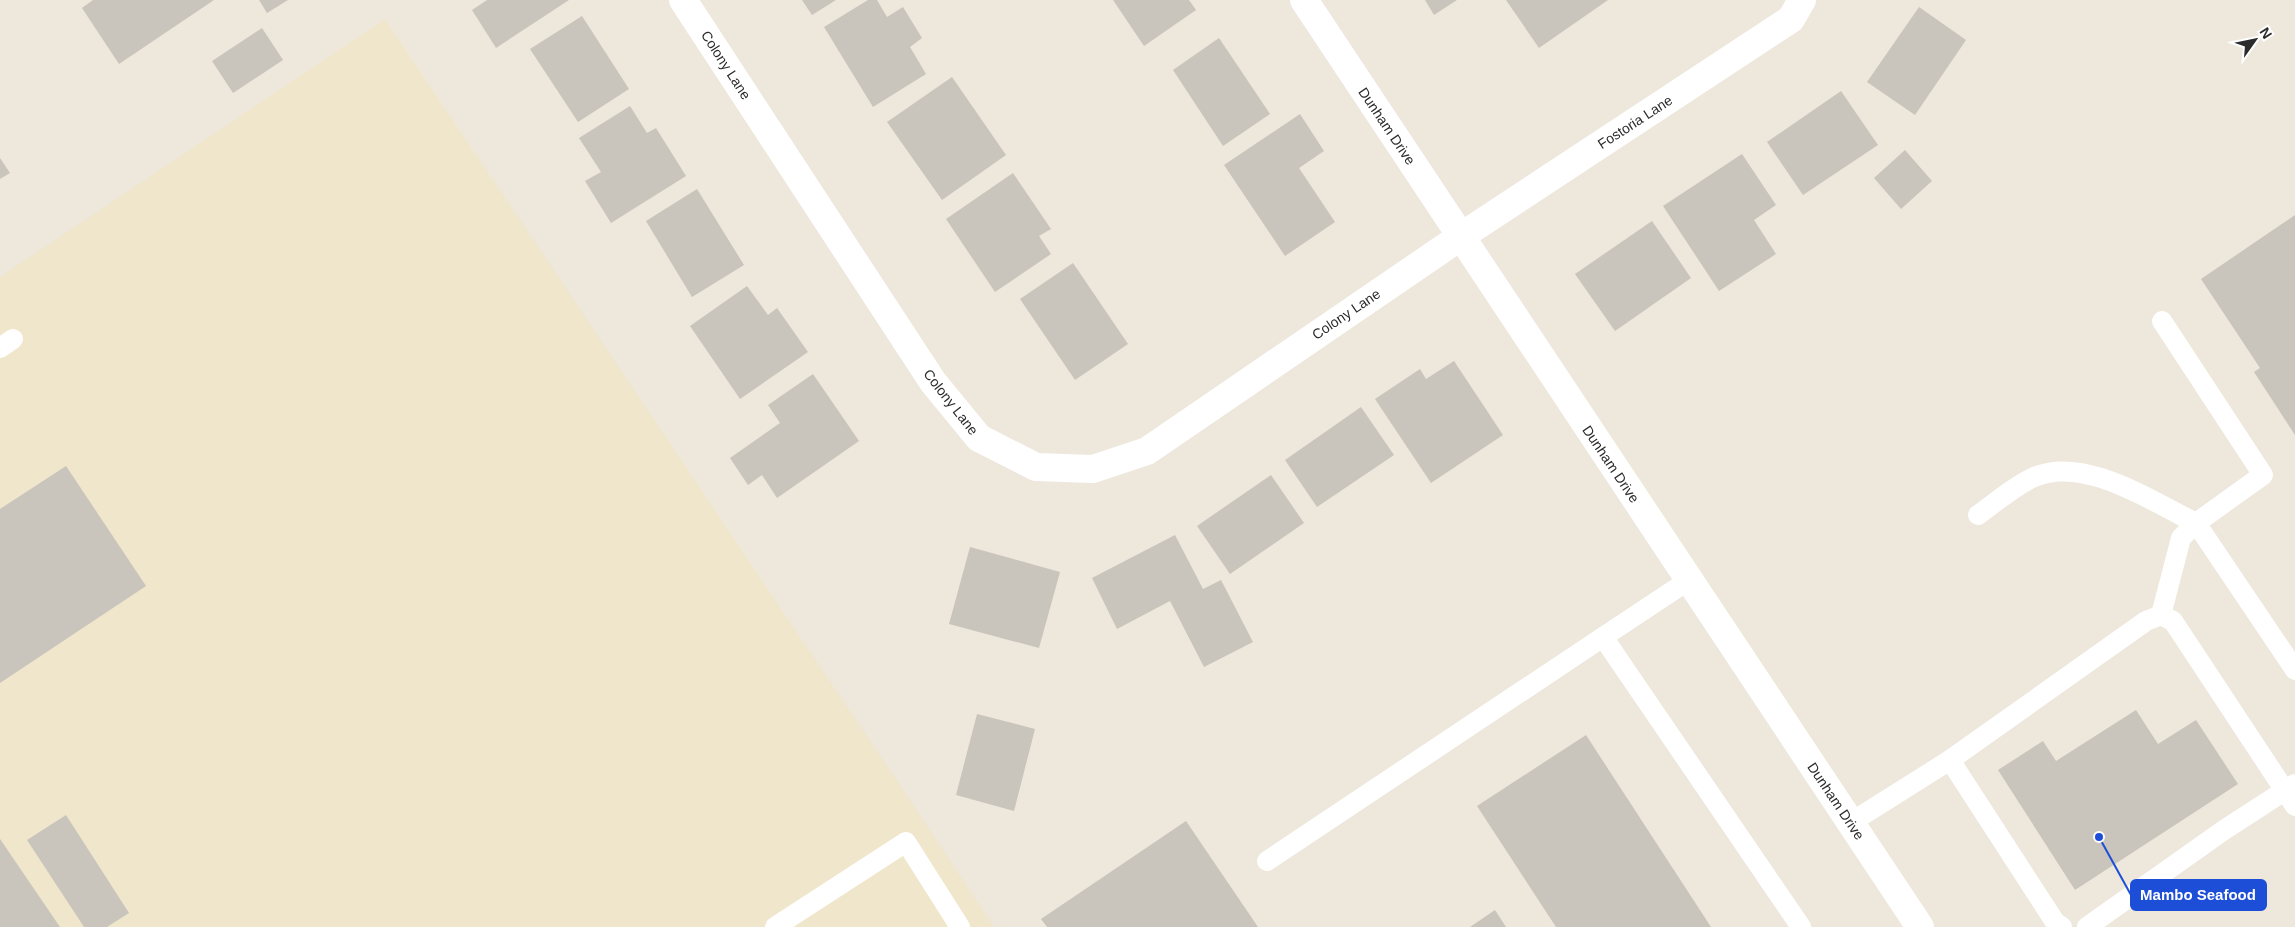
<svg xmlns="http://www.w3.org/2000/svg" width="2295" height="927" font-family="Helvetica,sans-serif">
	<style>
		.education { fill: #f0e6cb }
		.building { fill: #c9c4bc }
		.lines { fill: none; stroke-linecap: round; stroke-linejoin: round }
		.service { stroke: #fff; stroke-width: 20 }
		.minor { stroke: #fff; stroke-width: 28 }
		.labels { text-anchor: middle; stroke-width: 4; stroke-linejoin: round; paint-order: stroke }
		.street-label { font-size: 14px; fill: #2b2b2b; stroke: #fff }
		.leader { fill: none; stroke: #1d4ed8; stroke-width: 2 }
		.callout-dot { fill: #1d4ed8; stroke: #fff; stroke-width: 2 }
		.callout { fill: #1d4ed8; stroke: #1d4ed8; stroke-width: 2 }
		.callout-label { font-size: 15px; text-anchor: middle; font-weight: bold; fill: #fff }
	</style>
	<rect width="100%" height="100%" fill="#eee7dc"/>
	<polygon class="education" points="385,19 893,775 994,927 0,927 0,277"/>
	<g class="building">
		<polygon points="93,0 214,0 119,64 82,8"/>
		<polygon points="259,0 288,0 267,13"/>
		<polygon points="487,0 569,0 496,48 472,10"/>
		<polygon points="802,0 836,0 812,15"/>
		<polygon points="868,0 877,0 887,17 903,7 922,38 910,47 926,74 873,107 824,27"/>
		<polygon points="1113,0 1189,0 1196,10 1144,46"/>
		<polygon points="1425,0 1457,0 1434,15"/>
		<polygon points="1506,0 1608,0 1539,48"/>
		<polygon points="1919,7 1966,40 1915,115 1867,82"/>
		<polygon points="582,16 629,89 578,122 530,49"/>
		<polygon points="262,28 283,60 233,93 212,61"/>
		<polygon points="1219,38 1270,114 1223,146 1173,70"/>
		<polygon points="952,77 1006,155 942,200 887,122"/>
		<polygon points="1841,91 1878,145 1803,195 1767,142"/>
		<polygon points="630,106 647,133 656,128 686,176 611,223 585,181 601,172 579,138"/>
		<polygon points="1300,114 1324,151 1299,168 1335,222 1285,256 1224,165"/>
		<polygon points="1905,150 1932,181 1901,209 1874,178"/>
		<polygon points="1742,154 1776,205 1754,220 1776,254 1719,291 1663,206"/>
		<polygon points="0,158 10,173 0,179"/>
		<polygon points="1013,173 1051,229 1039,236 1051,254 995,292 946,219"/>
		<polygon points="697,189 744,265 692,297 646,221"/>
		<polygon points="2295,215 2295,435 2254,372 2260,368 2201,279"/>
		<polygon points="1652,221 1691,278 1615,331 1575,274"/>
		<polygon points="1073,263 1128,344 1075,380 1020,299"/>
		<polygon points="747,286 768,315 777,308 808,352 740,399 690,326"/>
		<polygon points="1454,361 1503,435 1431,483 1375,399 1420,369 1426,379"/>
		<polygon points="813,374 859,441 777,498 762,475 748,485 730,458 780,423 768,405"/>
		<polygon points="1361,407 1394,455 1317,507 1285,460"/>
		<polygon points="66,466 146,586 0,683 0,509"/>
		<polygon points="1271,475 1304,523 1230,574 1197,526"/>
		<polygon points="1175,535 1203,589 1221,580 1253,642 1204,667 1170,601 1117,629 1092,578"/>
		<polygon points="970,547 1060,572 1039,648 949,624"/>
		<polygon points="2136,710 2158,744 2196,720 2238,784 2075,890 1998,770 2043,741 2056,761"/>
		<polygon points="977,714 1035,729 1014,811 956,795"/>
		<polygon points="1586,735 1711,927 1556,927 1477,806"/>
		<polygon points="66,815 129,913 107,927 84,927 27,840"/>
		<polygon points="1186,821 1258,927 1047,927 1041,919"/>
		<polygon points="0,839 60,927 0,927"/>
		<polygon points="1495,910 1506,927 1470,927"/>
	</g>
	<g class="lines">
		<g class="service">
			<polyline points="2162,321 2263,475 2196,523 2295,670"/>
			<polyline points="0,348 13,339"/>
			<path d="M1978,515c17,-12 35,-28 54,-37 50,-24 119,23 164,45l-15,15 -20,77"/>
			<polyline points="1689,580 1603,637 1801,927"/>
			<polyline points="2161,615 2173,621 2295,806"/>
			<polyline points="1950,760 2055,922 2062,927"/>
			<polyline points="1850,823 1950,760 2146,621 2161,615"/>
			<polyline points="1267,861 1603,637"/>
			<polyline points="775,927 906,842 960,927"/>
			<polyline points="2087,927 2224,830 2295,784"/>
		</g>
		<g class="minor">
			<polyline points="683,0 933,382 979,438 1036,467 1093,469 1147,451 1460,237 1791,19 1802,0"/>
			<polyline points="1304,0 1920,927"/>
		</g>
	</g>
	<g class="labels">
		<g class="street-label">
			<text transform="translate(726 65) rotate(57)" y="5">Colony Lane</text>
			<text transform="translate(1635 122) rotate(-33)" y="5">Fostoria Lane</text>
			<text transform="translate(1387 126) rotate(56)" y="5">Dunham Drive</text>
			<text transform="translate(1346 314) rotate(-34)" y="5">Colony Lane</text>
			<text transform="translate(951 402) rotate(52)" y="5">Colony Lane</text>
			<text transform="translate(1611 464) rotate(56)" y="5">Dunham Drive</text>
			<text transform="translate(1836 801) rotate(56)" y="5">Dunham Drive</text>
		</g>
	</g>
	<path class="leader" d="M2099 837L2131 895"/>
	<circle class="callout-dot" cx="2099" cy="837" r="5"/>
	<rect class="callout" x="2131" y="880" width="135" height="30" rx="5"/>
	<g class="callout-label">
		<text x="2198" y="900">Mambo Seafood</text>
	</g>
	<g transform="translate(2255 40) rotate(57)" stroke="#ffffff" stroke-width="4" paint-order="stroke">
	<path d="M0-4L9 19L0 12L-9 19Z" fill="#2b2b2b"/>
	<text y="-8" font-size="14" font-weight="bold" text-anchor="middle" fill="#2b2b2b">N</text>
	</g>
</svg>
